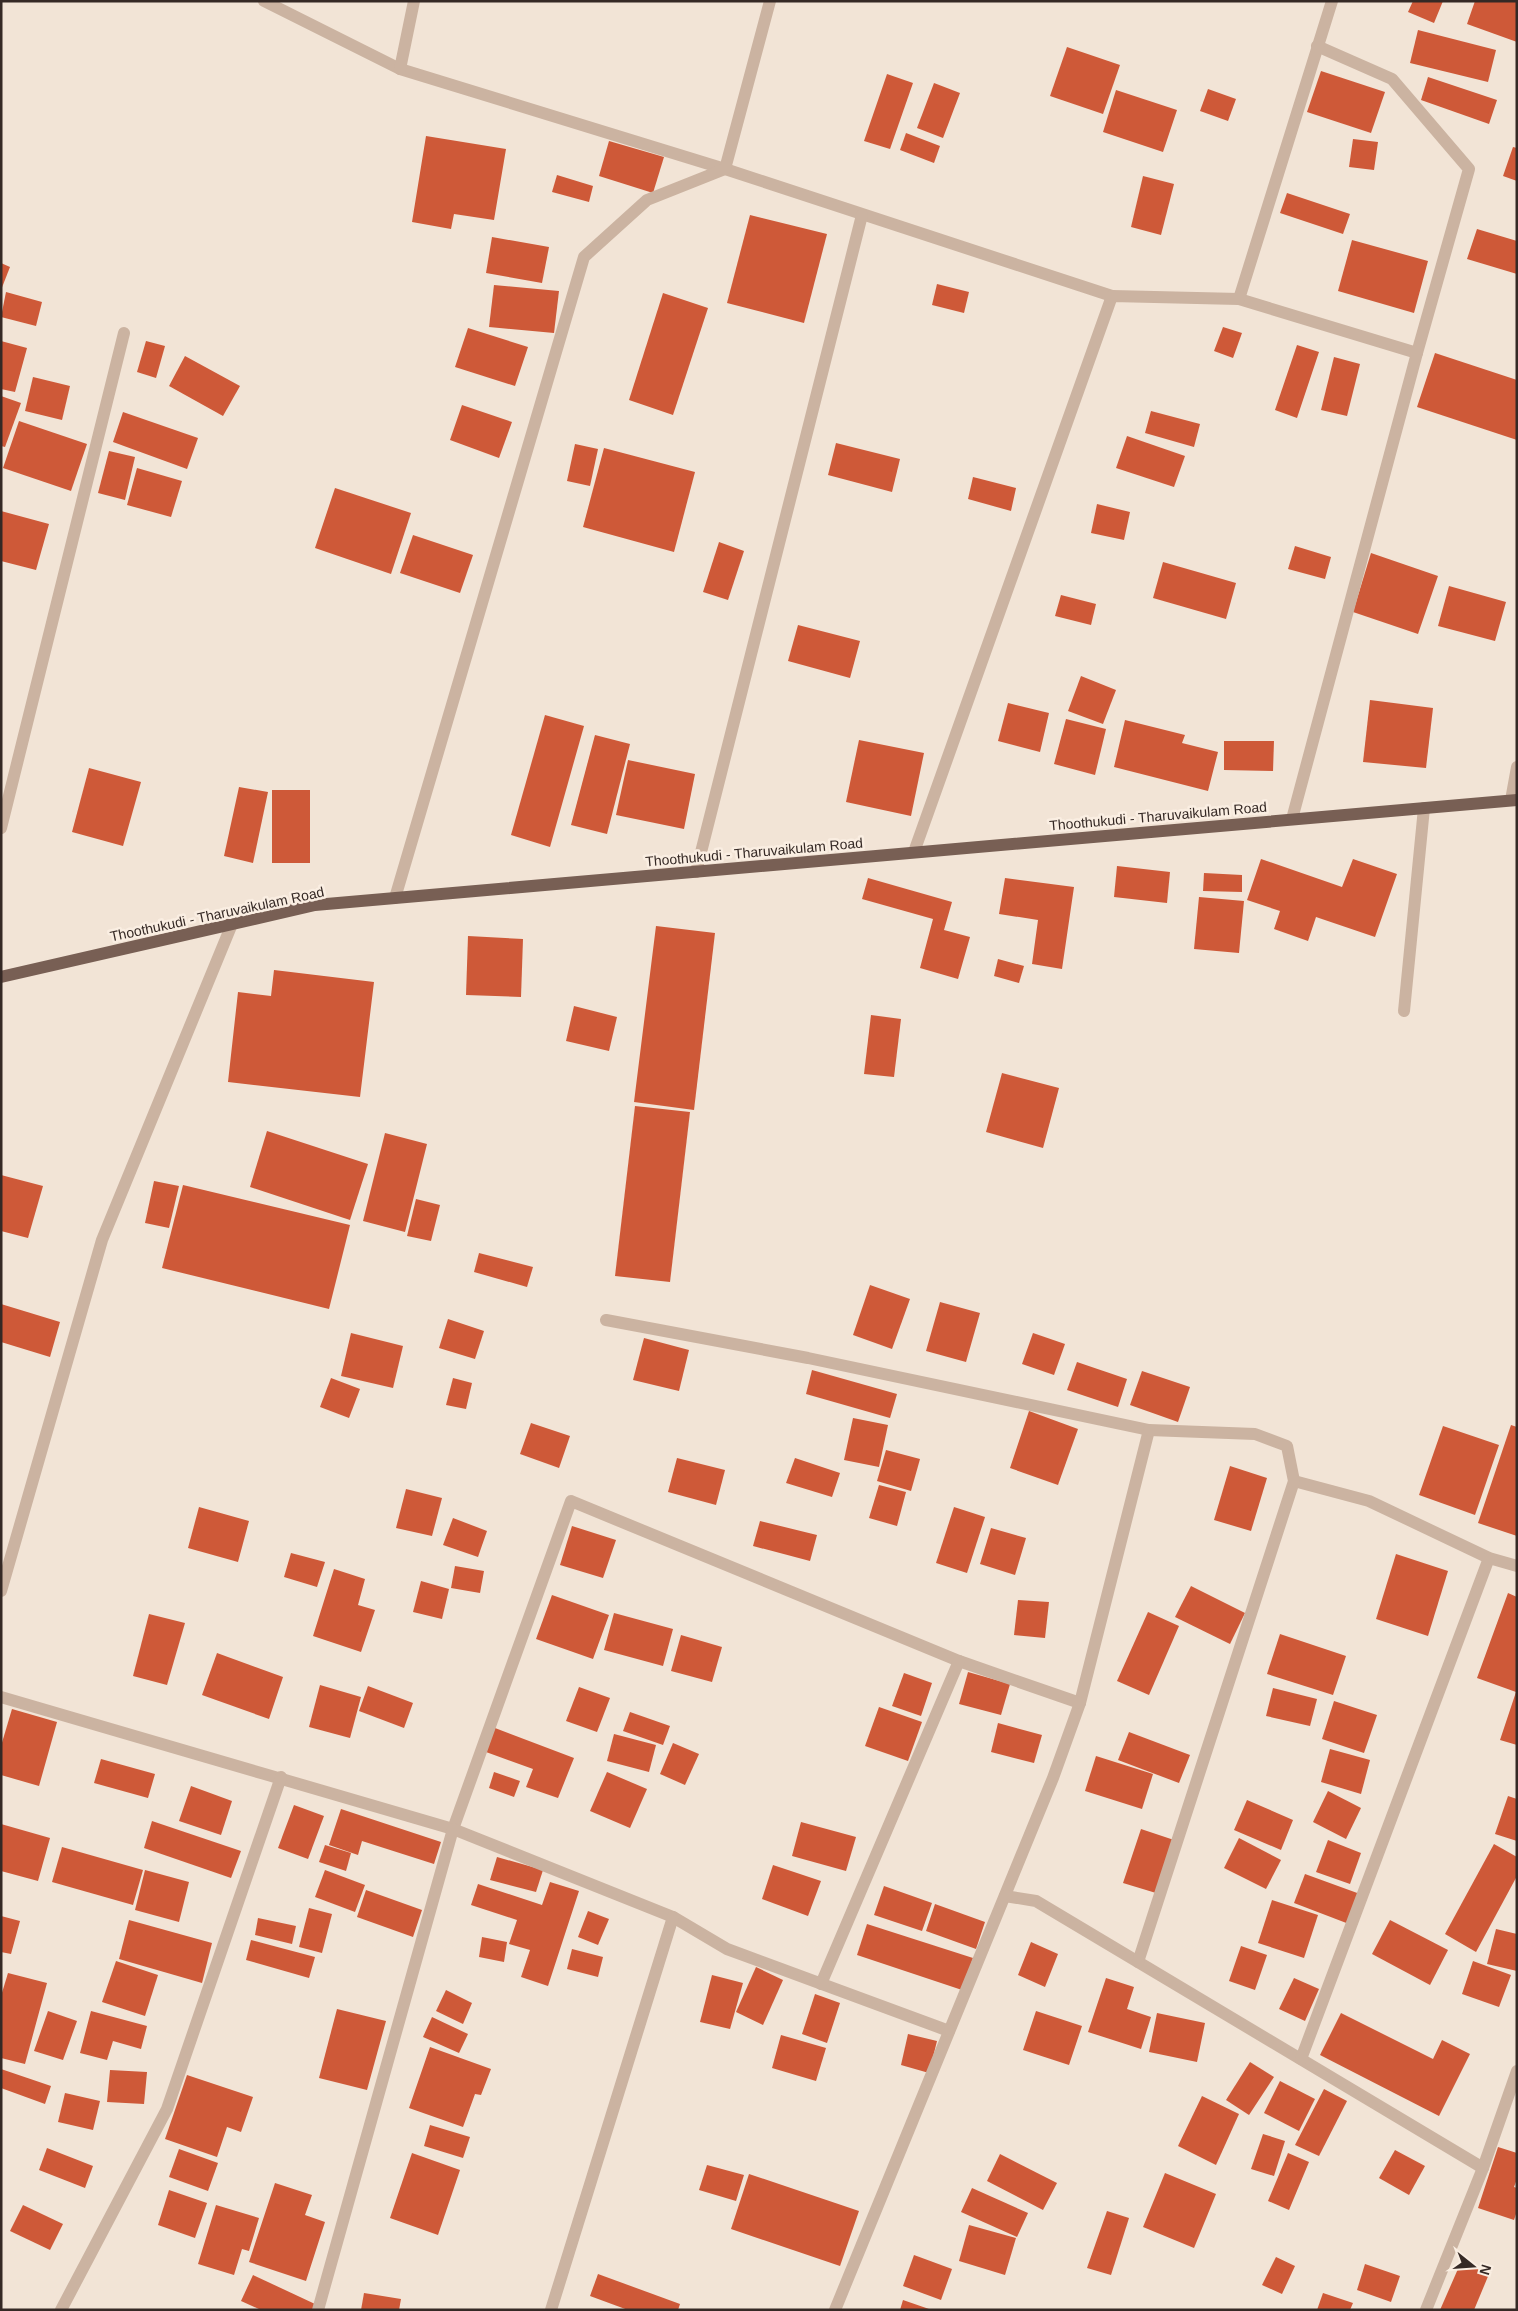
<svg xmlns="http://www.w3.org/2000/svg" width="1518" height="2311" font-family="Helvetica,sans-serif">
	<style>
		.building { fill: #ce5938 }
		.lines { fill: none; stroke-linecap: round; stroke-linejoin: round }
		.minor { stroke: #cbb3a1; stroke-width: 12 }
		.major { stroke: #785f54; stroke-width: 12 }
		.labels { text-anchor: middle; stroke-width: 5; stroke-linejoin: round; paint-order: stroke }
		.street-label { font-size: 14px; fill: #352925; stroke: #faeee2 }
	</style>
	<rect width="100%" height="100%" fill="#f2e4d6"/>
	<g class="building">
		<polygon points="1413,1 1443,1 1434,23 1408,12"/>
		<polygon points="1475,1 1517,1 1517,42 1467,24"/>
		<polygon points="1418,30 1496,50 1488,82 1410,63"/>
		<polygon points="1067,47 1120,65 1103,114 1050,96"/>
		<polygon points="1321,71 1385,92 1371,133 1307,112"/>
		<polygon points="887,74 913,83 890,149 864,141"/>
		<polygon points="1428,77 1497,100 1489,124 1421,100"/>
		<polygon points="934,83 960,93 943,138 917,128"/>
		<polygon points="1208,89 1236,99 1228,121 1200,111"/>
		<polygon points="1116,90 1177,110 1163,152 1103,132"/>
		<polygon points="906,133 940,146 934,163 900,150"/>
		<polygon points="426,136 506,149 494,220 454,214 451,229 412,222"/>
		<polygon points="1353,139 1378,142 1374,170 1349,167"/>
		<polygon points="609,141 664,157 653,193 599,176"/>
		<polygon points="1513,147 1517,148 1517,181 1503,176"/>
		<polygon points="557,175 593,186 589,202 552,192"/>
		<polygon points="1143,176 1174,184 1161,235 1131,227"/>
		<polygon points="1287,193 1350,214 1343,234 1280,213"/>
		<polygon points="750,215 827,234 804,323 727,303"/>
		<polygon points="1477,229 1517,241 1517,274 1467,259"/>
		<polygon points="492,237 549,247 542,283 486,273"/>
		<polygon points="1352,240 1428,261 1414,313 1338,291"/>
		<polygon points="1,263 10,267 1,290"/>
		<polygon points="937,284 969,292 964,313 932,305"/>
		<polygon points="494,285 559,291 554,333 489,327"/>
		<polygon points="6,292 42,302 36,326 1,317"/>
		<polygon points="663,293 708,308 673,415 629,400"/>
		<polygon points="1223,327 1242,333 1233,358 1214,351"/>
		<polygon points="468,328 528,347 515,386 455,367"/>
		<polygon points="1,341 27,348 15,392 1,389"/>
		<polygon points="146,341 165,346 156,378 137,372"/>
		<polygon points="1297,345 1319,352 1297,418 1275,410"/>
		<polygon points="1435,353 1517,380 1517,440 1417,407"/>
		<polygon points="185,356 240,386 223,416 169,386"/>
		<polygon points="1334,357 1360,364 1347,416 1321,410"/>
		<polygon points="33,377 70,386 62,420 25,411"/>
		<polygon points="1,396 21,403 5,447 1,446"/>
		<polygon points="462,405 512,422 499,458 450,440"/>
		<polygon points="1151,411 1200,424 1194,447 1145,433"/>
		<polygon points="123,412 198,438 187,469 113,442"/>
		<polygon points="19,421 87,444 71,491 3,468"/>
		<polygon points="1127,436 1185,456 1174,487 1116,468"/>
		<polygon points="836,443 900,459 892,492 828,475"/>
		<polygon points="575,444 598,449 590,486 567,481"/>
		<polygon points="604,448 695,472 674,552 583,527"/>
		<polygon points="109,451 135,457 125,500 98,493"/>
		<polygon points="137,468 182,481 171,517 127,505"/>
		<polygon points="973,477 1016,488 1011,511 968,499"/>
		<polygon points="335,488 411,513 391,574 315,548"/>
		<polygon points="1097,504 1130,512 1124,540 1091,533"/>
		<polygon points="1,511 49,524 36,570 1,561"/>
		<polygon points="413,535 473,555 460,593 400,573"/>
		<polygon points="719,542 744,551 728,600 703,592"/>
		<polygon points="1295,546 1331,557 1325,579 1288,569"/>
		<polygon points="1371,553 1438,576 1418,634 1353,612"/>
		<polygon points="1163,562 1236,583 1226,619 1153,598"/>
		<polygon points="1449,586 1506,602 1495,641 1438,626"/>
		<polygon points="1061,595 1096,604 1091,625 1055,616"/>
		<polygon points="798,625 860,641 850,678 788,661"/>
		<polygon points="1081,676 1116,690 1103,724 1068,711"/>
		<polygon points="1370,700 1433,708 1426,768 1363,762"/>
		<polygon points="1008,703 1049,713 1040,752 998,741"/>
		<polygon points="545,715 584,726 550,847 511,835"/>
		<polygon points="1066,719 1106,729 1095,775 1054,764"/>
		<polygon points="1125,720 1185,735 1182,743 1218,752 1208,791 1114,767"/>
		<polygon points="595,735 630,744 607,834 571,825"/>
		<polygon points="859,740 924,753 911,816 846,802"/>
		<polygon points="1224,741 1274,741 1273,771 1224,770"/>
		<polygon points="628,760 695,774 684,829 616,815"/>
		<polygon points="89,768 141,782 123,846 72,832"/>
		<polygon points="239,787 268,792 253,863 224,856"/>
		<rect x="272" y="790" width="38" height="73"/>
		<polygon points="1261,859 1342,887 1353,859 1397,874 1375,937 1316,917 1308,941 1274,929 1280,911 1247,900"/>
		<polygon points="1117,866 1170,872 1167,903 1114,897"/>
		<polygon points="1204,873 1242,875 1242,892 1203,891"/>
		<polygon points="868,878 952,902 944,930 970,937 958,979 920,968 933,919 862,899"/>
		<polygon points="1005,878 1074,887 1062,969 1032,964 1038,920 999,914"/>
		<polygon points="1199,897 1244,901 1239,953 1194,949"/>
		<polygon points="656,926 715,933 694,1110 634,1102"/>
		<polygon points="468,936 523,939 521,997 466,995"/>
		<polygon points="998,959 1024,966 1019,983 994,976"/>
		<polygon points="274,970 374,982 360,1097 228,1082 238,992 271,996"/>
		<polygon points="574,1006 617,1017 609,1051 566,1041"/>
		<polygon points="871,1015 901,1019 894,1077 864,1074"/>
		<polygon points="1002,1073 1059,1088 1043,1148 986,1132"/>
		<polygon points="635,1106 690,1112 670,1282 615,1276"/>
		<polygon points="267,1131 368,1164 350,1220 250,1187"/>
		<polygon points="385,1133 427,1144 405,1232 363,1221"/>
		<polygon points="1,1175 43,1186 28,1238 1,1231"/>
		<polygon points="154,1181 179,1186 169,1228 145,1223"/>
		<polygon points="183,1185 350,1225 329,1309 162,1268"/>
		<polygon points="416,1199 440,1205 431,1241 407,1236"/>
		<polygon points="479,1253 533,1267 527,1287 474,1272"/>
		<polygon points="870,1285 910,1299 892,1349 853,1335"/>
		<polygon points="940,1302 980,1313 966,1362 926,1351"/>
		<polygon points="1,1304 60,1322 50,1357 1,1342"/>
		<polygon points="448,1319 484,1331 475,1359 439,1348"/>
		<polygon points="351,1333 403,1346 393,1388 341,1376"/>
		<polygon points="1033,1333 1065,1344 1054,1375 1022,1364"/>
		<polygon points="644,1338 689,1350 679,1391 633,1380"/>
		<polygon points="1077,1362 1127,1379 1118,1407 1067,1390"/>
		<polygon points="812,1370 897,1394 890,1418 806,1394"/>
		<polygon points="1142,1371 1190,1387 1178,1422 1130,1405"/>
		<polygon points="331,1378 360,1389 349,1418 320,1407"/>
		<polygon points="453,1378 472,1383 466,1409 446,1405"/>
		<polygon points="1029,1411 1078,1429 1058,1485 1010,1468"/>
		<polygon points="853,1418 888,1425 879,1467 844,1460"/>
		<polygon points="531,1423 570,1436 559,1468 520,1454"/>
		<polygon points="1511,1425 1517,1427 1517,1536 1478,1523"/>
		<polygon points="1443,1426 1499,1445 1475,1515 1419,1495"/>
		<polygon points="886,1450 920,1459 911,1491 877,1481"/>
		<polygon points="677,1458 725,1470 716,1505 668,1492"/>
		<polygon points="795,1458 840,1473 832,1497 786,1483"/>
		<polygon points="1230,1466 1267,1478 1251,1531 1214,1520"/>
		<polygon points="879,1485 906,1492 897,1526 869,1518"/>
		<polygon points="406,1489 442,1498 432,1536 396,1528"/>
		<polygon points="199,1507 249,1521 238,1562 188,1548"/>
		<polygon points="954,1507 985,1517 967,1573 936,1563"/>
		<polygon points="453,1518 487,1531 478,1557 443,1545"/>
		<polygon points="760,1521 817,1535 810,1561 753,1546"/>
		<polygon points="572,1526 616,1540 603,1578 560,1565"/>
		<polygon points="991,1528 1026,1538 1015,1575 980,1564"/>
		<polygon points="291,1553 325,1562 317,1587 284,1577"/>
		<polygon points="1396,1554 1448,1571 1428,1636 1376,1619"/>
		<polygon points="455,1566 484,1571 480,1593 451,1588"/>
		<polygon points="334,1569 365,1579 358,1605 375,1610 361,1652 313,1636"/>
		<polygon points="421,1581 449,1589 442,1619 413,1612"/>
		<polygon points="1191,1586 1245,1613 1230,1644 1175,1617"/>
		<polygon points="1508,1593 1517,1597 1517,1745 1500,1740 1516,1692 1477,1678"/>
		<polygon points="552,1595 609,1615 593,1659 536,1639"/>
		<polygon points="1018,1600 1049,1602 1045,1638 1014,1635"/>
		<polygon points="1148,1612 1179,1626 1149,1695 1117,1681"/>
		<polygon points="614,1613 673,1629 663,1666 604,1650"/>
		<polygon points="149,1614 185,1623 167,1685 133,1676"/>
		<polygon points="1280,1634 1346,1656 1333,1695 1267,1674"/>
		<polygon points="681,1635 722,1647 712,1682 671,1671"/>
		<polygon points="217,1653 283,1677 269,1719 202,1695"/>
		<polygon points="968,1672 1010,1684 1001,1715 959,1704"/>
		<polygon points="904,1673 932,1683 921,1716 892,1706"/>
		<polygon points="320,1685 361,1697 350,1738 309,1727"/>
		<polygon points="368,1686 413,1703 404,1728 359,1711"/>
		<polygon points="579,1687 610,1698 597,1732 566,1721"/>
		<polygon points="1273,1688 1317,1699 1310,1726 1266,1716"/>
		<polygon points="1334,1701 1377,1715 1364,1753 1322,1739"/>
		<polygon points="879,1707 922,1722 908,1761 865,1746"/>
		<polygon points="12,1709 57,1722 39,1786 1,1775 1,1746"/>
		<polygon points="630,1712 670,1726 663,1745 623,1731"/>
		<polygon points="998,1723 1042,1735 1034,1763 991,1752"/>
		<polygon points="495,1728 574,1758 558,1798 526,1787 533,1769 486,1752"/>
		<polygon points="1129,1732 1190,1755 1179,1783 1118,1760"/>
		<polygon points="614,1734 656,1745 649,1772 607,1761"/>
		<polygon points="673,1743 699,1754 685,1785 660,1774"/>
		<polygon points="1330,1749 1370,1760 1361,1794 1321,1782"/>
		<polygon points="1096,1756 1153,1774 1142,1809 1085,1791"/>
		<polygon points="101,1759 155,1774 148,1798 94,1783"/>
		<polygon points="494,1772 520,1781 514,1797 489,1788"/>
		<polygon points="607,1772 647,1789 630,1828 590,1811"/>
		<polygon points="191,1786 232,1801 221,1835 179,1821"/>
		<polygon points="1328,1791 1361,1808 1346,1839 1313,1822"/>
		<polygon points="1508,1796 1517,1799 1517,1841 1495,1834"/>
		<polygon points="1247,1800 1293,1820 1281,1850 1234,1830"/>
		<polygon points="294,1805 324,1816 308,1859 278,1848"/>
		<polygon points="341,1809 441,1842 434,1864 362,1841 358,1855 329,1845"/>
		<polygon points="152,1821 241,1851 231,1878 144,1848"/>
		<polygon points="801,1822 856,1837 846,1871 792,1856"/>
		<polygon points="1,1824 50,1838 38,1881 1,1871"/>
		<polygon points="1141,1829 1174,1840 1156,1893 1123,1883"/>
		<polygon points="1239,1838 1281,1860 1266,1889 1224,1868"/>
		<polygon points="1328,1840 1361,1853 1350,1884 1316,1872"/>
		<polygon points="1494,1844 1517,1857 1517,1876 1476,1952 1445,1934"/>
		<polygon points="325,1845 351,1853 346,1871 319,1862"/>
		<polygon points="62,1847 143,1870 133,1905 52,1882"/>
		<polygon points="497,1857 543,1870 536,1892 490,1880"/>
		<polygon points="773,1865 821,1881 808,1916 762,1899"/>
		<polygon points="145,1870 189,1882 179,1922 135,1910"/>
		<polygon points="325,1870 365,1885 355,1912 315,1897"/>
		<polygon points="1305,1874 1360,1894 1349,1924 1294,1903"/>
		<polygon points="550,1882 579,1891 548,1986 521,1977 530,1950 509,1944 517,1920 471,1905 478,1884 542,1905"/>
		<polygon points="884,1886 932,1903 922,1931 874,1915"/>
		<polygon points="366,1890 422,1910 413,1937 357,1917"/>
		<polygon points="1272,1900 1318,1915 1304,1958 1258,1943"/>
		<polygon points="935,1904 985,1922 976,1949 926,1931"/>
		<polygon points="309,1908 332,1914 322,1953 299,1947"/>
		<polygon points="588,1911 609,1919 598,1945 578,1937"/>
		<polygon points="1,1916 20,1921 11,1954 1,1952"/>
		<polygon points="258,1918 296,1926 292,1944 255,1935"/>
		<polygon points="129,1920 212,1943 202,1983 119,1959"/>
		<polygon points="1390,1920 1448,1950 1430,1985 1372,1954"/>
		<polygon points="867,1924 973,1958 962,1990 857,1955"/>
		<polygon points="1496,1929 1517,1934 1517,1971 1487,1964"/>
		<polygon points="482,1937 507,1942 504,1962 479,1957"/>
		<polygon points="251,1940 315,1957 309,1978 246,1960"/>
		<polygon points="1031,1942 1058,1954 1045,1987 1018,1975"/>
		<polygon points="1241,1946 1267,1955 1255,1990 1229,1981"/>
		<polygon points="572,1949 603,1957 598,1977 567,1969"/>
		<polygon points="116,1961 158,1975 145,2016 102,2002"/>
		<polygon points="1473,1961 1511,1975 1499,2007 1462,1994"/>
		<polygon points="756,1967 783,1980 763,2025 736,2012"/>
		<polygon points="8,1973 47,1983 25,2064 1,2058 1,1996"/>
		<polygon points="712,1975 743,1983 730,2029 700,2022"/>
		<polygon points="1106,1978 1134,1987 1127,2009 1151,2017 1141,2049 1088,2032"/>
		<polygon points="1294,1978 1319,1989 1305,2021 1279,2009"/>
		<polygon points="446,1990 472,2003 463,2024 436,2011"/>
		<polygon points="815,1994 840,2003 827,2043 802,2034"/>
		<polygon points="337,2009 386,2021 367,2090 319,2078"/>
		<polygon points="48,2011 77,2021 63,2060 34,2051"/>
		<polygon points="91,2011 147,2026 141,2049 113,2041 107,2060 80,2053"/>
		<polygon points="1036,2011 1082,2026 1069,2065 1023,2050"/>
		<polygon points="1157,2013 1205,2023 1197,2062 1149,2052"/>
		<polygon points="1341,2013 1433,2059 1442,2040 1470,2054 1439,2116 1320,2055"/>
		<polygon points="432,2017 468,2034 459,2053 423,2037"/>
		<polygon points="908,2034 937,2041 929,2073 901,2065"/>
		<polygon points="781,2035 826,2048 816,2081 772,2068"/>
		<polygon points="430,2047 491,2069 481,2095 475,2094 463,2127 409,2108"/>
		<polygon points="1250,2062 1274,2077 1249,2115 1226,2100"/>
		<polygon points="1,2069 51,2086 45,2104 1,2088"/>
		<polygon points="110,2070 147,2072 144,2104 107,2102"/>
		<polygon points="187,2075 253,2097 241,2132 227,2127 217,2157 165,2139"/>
		<polygon points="1280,2081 1315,2099 1299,2131 1264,2113"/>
		<polygon points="1324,2089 1347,2101 1319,2156 1295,2145"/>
		<polygon points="65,2093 100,2101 93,2130 58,2122"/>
		<polygon points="1202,2096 1239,2114 1216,2165 1178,2146"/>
		<polygon points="430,2125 470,2137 463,2158 424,2146"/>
		<polygon points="1263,2134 1285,2141 1274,2176 1251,2169"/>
		<polygon points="1498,2147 1517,2153 1517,2179 1514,2187 1517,2188 1517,2211 1514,2220 1478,2208"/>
		<polygon points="47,2148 93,2166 85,2188 39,2170"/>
		<polygon points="179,2149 218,2163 208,2191 169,2177"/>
		<polygon points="1395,2150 1425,2166 1409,2195 1379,2178"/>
		<polygon points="412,2153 460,2170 438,2235 390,2218"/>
		<polygon points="1288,2153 1309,2162 1289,2210 1268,2201"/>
		<polygon points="1000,2154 1057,2183 1043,2210 987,2181"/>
		<polygon points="707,2165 744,2175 736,2201 699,2190"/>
		<polygon points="1165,2173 1216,2194 1194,2248 1143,2227"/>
		<polygon points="749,2174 859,2211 840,2266 731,2229"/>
		<polygon points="275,2183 312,2195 305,2215 325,2222 306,2281 249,2262"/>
		<polygon points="972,2188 1028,2213 1017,2237 961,2212"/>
		<polygon points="169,2190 207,2203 195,2238 158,2225"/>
		<polygon points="23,2205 63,2224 50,2250 10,2231"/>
		<polygon points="216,2205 259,2218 249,2251 242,2249 234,2275 198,2264"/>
		<polygon points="1107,2211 1129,2218 1111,2275 1087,2268"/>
		<polygon points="969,2225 1016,2238 1005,2275 959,2261"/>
		<polygon points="914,2255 952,2269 941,2300 903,2286"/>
		<polygon points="1276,2257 1295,2266 1282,2294 1262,2285"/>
		<polygon points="1461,2262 1489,2274 1474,2310 1440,2310"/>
		<polygon points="1365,2264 1400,2276 1391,2302 1357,2290"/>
		<polygon points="598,2274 680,2304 678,2310 628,2310 590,2296"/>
		<polygon points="253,2275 315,2304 313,2310 261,2310 241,2301"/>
		<polygon points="364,2293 401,2299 399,2310 361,2310"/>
		<polygon points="1323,2293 1353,2303 1350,2310 1317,2310"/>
		<polygon points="903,2300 929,2309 929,2310 900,2310"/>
	</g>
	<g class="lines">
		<g class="minor">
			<polyline points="264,1 400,69 725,169 1112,296"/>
			<polyline points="400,69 414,1"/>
			<polyline points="1239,299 1417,353"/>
			<polyline points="1511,800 1517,767"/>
			<polyline points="1292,819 1417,353 1469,169 1392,79 1317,46"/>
			<polyline points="1,828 124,333"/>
			<polyline points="914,852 1112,296 1239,299 1332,1"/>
			<polyline points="696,872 862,215"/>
			<polyline points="395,898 584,257 647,200 725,169 770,1"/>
			<polyline points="1404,1011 1424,808"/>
			<polyline points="606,1320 808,1358 1149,1430 1080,1703 1053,1778 835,2310"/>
			<polyline points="1294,1481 1369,1501 1489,1558 1517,1566"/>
			<polyline points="1,1591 102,1240 232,924"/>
			<polyline points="1,1697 453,1829 571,1501 959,1661 1080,1703"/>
			<polyline points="1005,1896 1036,1901 1483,2168"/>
			<polyline points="1138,1962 1294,1481 1287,1446 1255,1434 1149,1430"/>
			<polyline points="821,1984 959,1661"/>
			<polyline points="1301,2059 1489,1558"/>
			<polyline points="61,2310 167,2109 281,1777"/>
			<polyline points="318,2310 453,1829 673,1917 727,1949 949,2031"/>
			<polyline points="551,2310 673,1917"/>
			<polyline points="1426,2310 1483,2168 1517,2071"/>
		</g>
		<polyline class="major" points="1,977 315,905 1517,800"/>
	</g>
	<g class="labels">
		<g class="street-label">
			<text transform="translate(1158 816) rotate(-5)" y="5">Thoothukudi - Tharuvaikulam Road</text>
			<text transform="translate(754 852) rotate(-5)" y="5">Thoothukudi - Tharuvaikulam Road</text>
			<text transform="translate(217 914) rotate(-12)" y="5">Thoothukudi - Tharuvaikulam Road</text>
		</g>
	</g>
	<rect width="1518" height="2311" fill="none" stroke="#352925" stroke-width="5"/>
	<g transform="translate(1473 2266) rotate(107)" stroke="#faeee2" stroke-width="4" paint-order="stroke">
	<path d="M0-4L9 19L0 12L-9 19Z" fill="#352925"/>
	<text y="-8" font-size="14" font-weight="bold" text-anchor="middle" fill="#352925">N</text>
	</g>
</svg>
